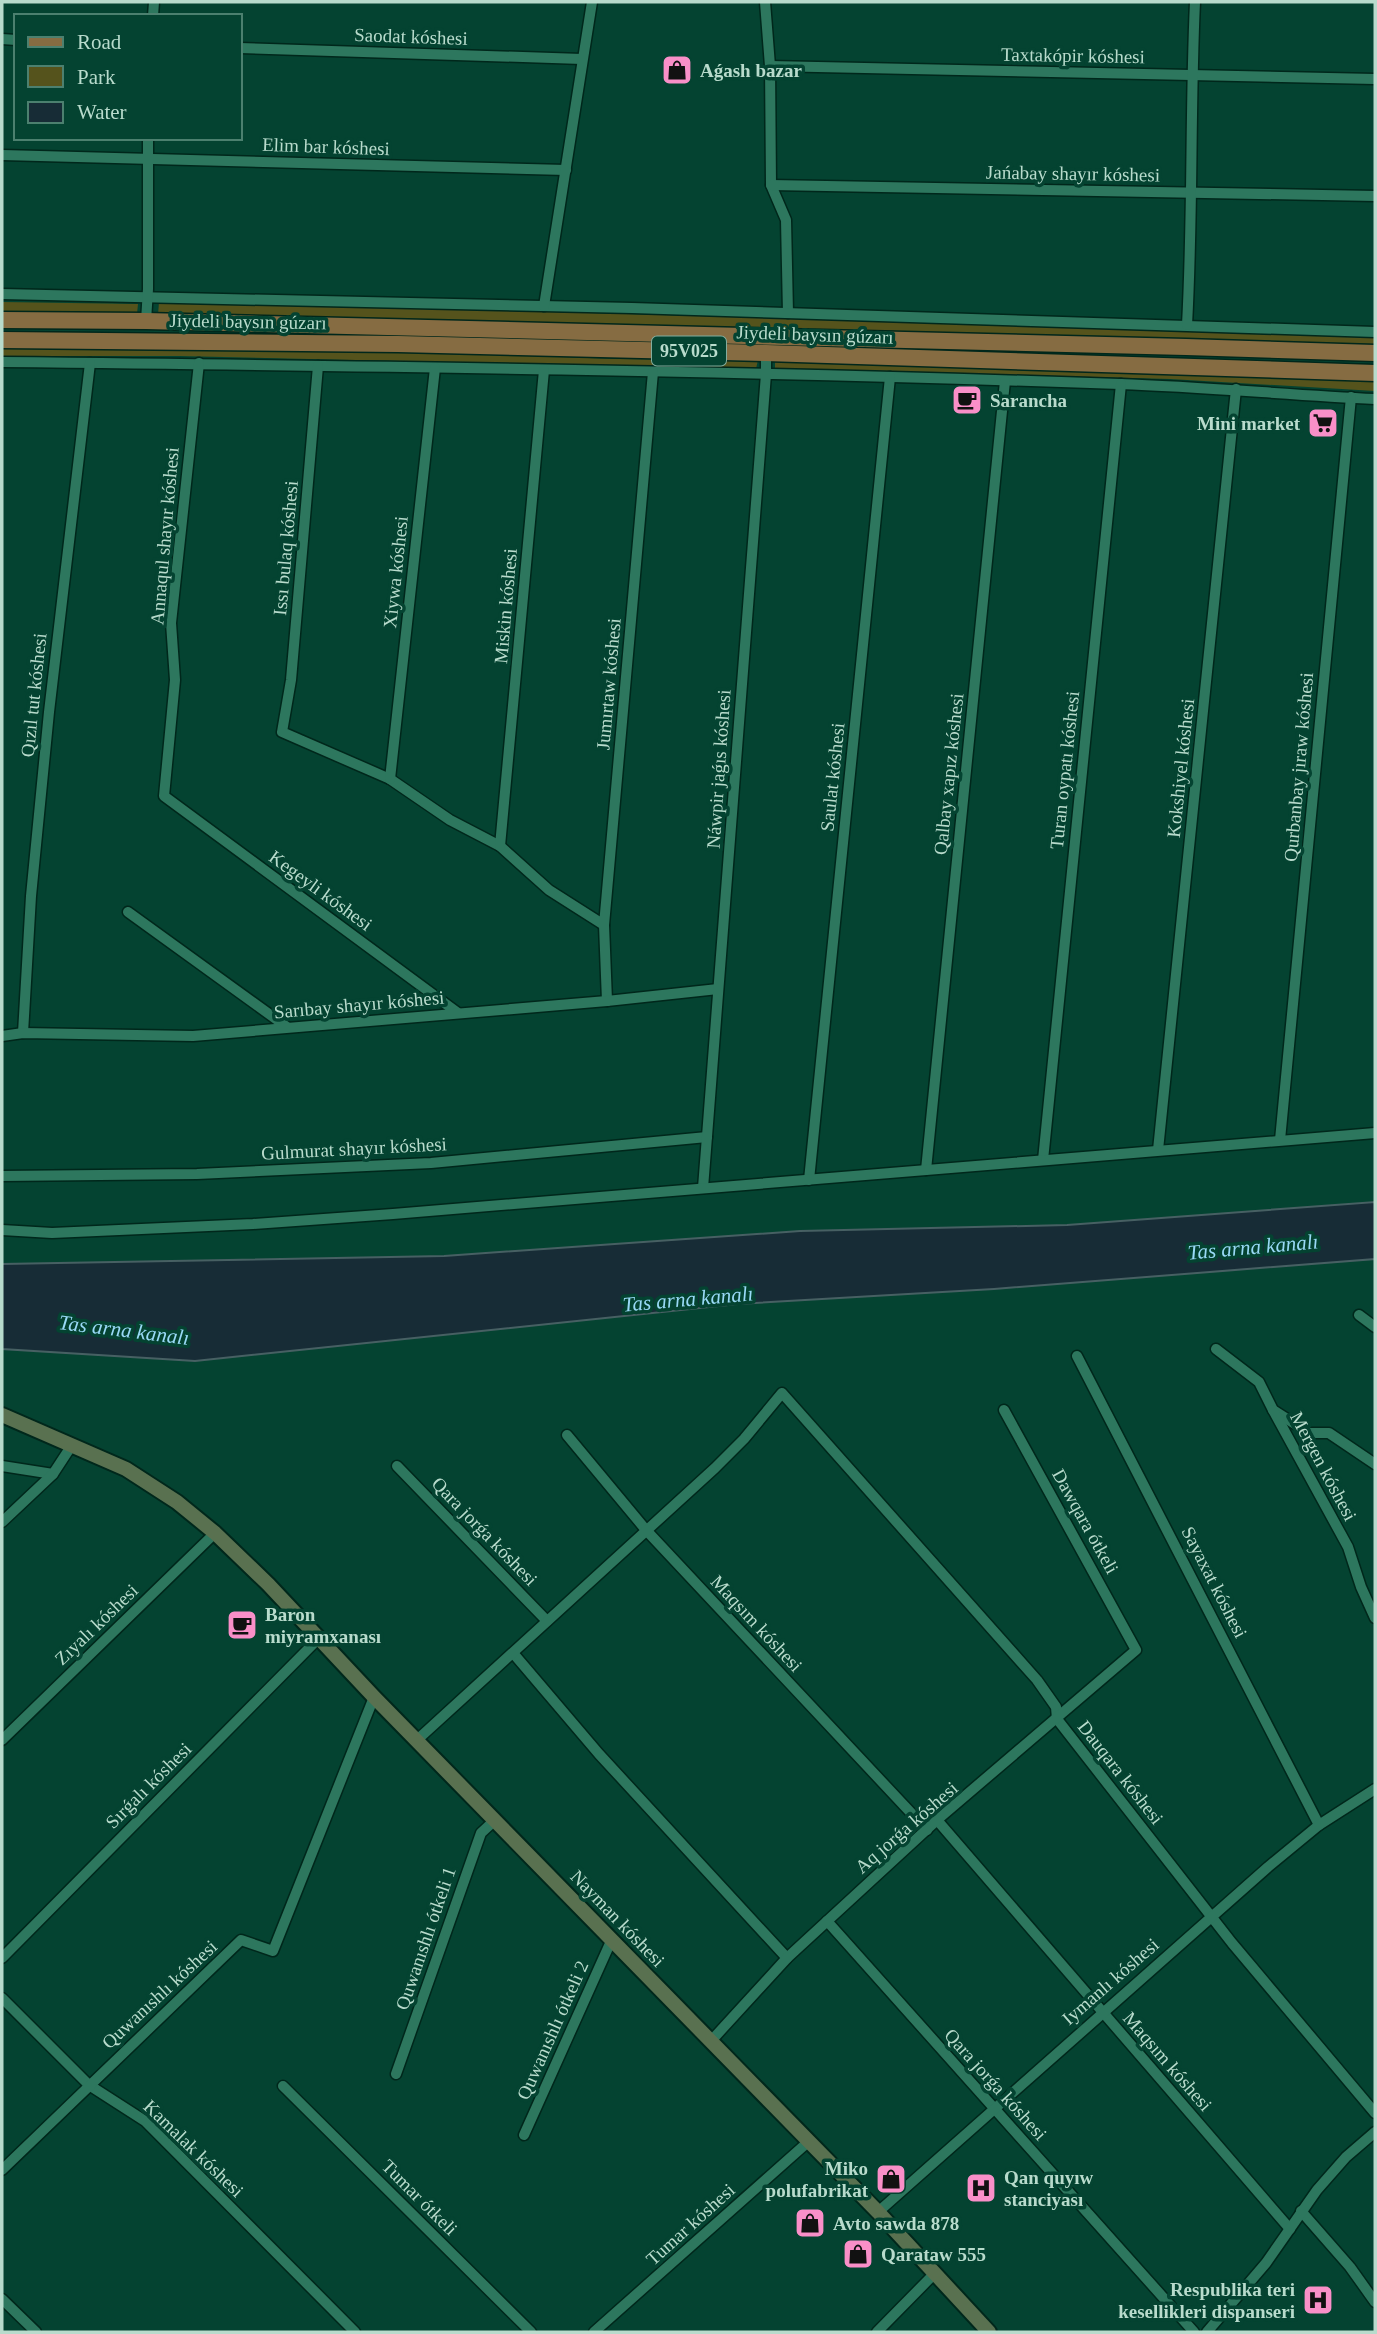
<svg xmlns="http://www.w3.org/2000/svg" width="1377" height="2334" font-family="'Times New Roman',serif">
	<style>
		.green { fill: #55531c }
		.water { fill: #172c36; stroke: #476063; stroke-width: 2 }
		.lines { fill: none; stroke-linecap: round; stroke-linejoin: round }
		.minor-casing { stroke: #00271b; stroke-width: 13 }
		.secondary-casing { stroke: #00271b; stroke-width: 18 }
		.primary-casing { stroke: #00271b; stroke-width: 19 }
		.minor { stroke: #2d775e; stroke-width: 10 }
		.secondary { stroke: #597150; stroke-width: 14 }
		.primary { stroke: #866c42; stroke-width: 16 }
		.labels { text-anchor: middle; stroke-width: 7; stroke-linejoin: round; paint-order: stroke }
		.shield { fill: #044331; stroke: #82ad9e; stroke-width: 2 }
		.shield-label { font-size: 18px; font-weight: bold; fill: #b8dbcc }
		.street-label { font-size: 19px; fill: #b8dbcc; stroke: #044331 }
		.poi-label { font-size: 19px; font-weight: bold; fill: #b8dbcc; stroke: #044331; text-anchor: start }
		.water-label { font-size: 21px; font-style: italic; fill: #99d9f6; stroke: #044331 }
	</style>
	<rect width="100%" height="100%" fill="#044331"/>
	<g class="green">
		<polygon points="159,301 1174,329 1375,338 1375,347 158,316"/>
		<polygon points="2,302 138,304 137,314 2,314"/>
		<polygon points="2,347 425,352 615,359 758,360 756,369 179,356 2,356"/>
		<polygon points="775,361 1348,380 1375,382 1375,391 1170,379 775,369"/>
	</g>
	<polygon class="water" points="1375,1202 1375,1259 994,1289 738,1304 195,1361 2,1349 2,1264 444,1256 800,1231 1067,1225"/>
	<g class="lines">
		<g class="minor-casing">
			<g id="minor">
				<polyline points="765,2 770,66 771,185 786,220 788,313"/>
				<polyline points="153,16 154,2"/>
				<polyline points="2,39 16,40"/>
				<polyline points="240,48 582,59"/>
				<polyline points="770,66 1375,79"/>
				<polyline points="2,155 566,170"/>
				<polyline points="771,185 1375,196"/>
				<polyline points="2,294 632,308 1375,332"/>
				<polyline points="544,306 592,2"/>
				<polyline points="146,321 148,289 148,138"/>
				<path d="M1187,325c6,-108 3,-216 8,-323"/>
				<path d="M2,362c373,4 746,9 1118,22 85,3 170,11 255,15"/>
				<polyline points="199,363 171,623 175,680 164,796 458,1013"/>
				<polyline points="318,366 291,680 282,732 390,779 450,820 500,846 549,890 604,925"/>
				<polyline points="390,779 435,368"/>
				<polyline points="500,846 544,370"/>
				<polyline points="128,912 287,1027"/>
				<polyline points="607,1001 604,925 653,372"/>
				<polyline points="23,1033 31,896 49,712 90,363"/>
				<polyline points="2,1036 23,1033 193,1036 607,1001 718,989"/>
				<polyline points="1280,1140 1351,397"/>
				<polyline points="1158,1150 1236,389"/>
				<polyline points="1043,1160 1121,384"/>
				<polyline points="926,1170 1005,381"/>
				<polyline points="2,1176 197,1174 431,1163 707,1137"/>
				<polyline points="809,1180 890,377"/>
				<polyline points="703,1188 766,374 766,353"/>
				<polyline points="2,1230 52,1233 253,1224 393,1214 1375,1133"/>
				<polyline points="1359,1315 1375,1327"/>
				<polyline points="1216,1349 1259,1382 1273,1410 1309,1433 1329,1433 1375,1464"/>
				<polyline points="1077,1356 1319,1825"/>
				<polyline points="1273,1410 1348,1547 1361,1587 1375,1618"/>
				<polyline points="567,1435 646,1530 927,1830"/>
				<polyline points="2,1466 53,1474"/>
				<polyline points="397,1466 547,1621"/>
				<polyline points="2,1522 53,1474 72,1445"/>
				<polyline points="513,1653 599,1754 787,1958"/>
				<polyline points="2,1740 215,1533"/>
				<polyline points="417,1740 715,1468 744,1439 782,1393 1037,1680 1056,1707 1057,1719 1232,1943 1375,2113"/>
				<polyline points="937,1820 1290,2229"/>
				<polyline points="827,1921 1194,2332"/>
				<polyline points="2,1958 319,1638"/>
				<polyline points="2,1998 89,2085 145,2121 355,2332"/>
				<polyline points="711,2041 787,1958 937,1820 1136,1650 1004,1410"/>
				<polyline points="396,2074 481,1833 495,1820"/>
				<polyline points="283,2086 531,2332"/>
				<polyline points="524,2135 612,1939"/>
				<polyline points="2,2170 241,1940 273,1951 374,1697"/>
				<polyline points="1301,2211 1350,2267 1375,2302"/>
				<polyline points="878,2212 1268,1867 1319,1825 1375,1789"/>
				<polyline points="2,2299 36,2332"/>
				<polyline points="594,2332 808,2142"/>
				<polyline points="877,2332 935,2273"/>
				<polyline points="1207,2332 1266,2263 1317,2190 1346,2157 1375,2132"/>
			</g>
		</g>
		<g class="secondary-casing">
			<polyline id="secondary" points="2,1415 126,1469 177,1502 215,1533 268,1584 374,1697 878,2212 989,2332"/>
		</g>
		<g class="primary-casing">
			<g id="primary">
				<polyline points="2,320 146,321 1186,347 1375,353"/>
				<polyline points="2,340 398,344 766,353 1375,373"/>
			</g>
		</g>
		<use href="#minor" class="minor"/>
		<use href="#secondary" class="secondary"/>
		<use href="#primary" class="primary"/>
	</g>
	<defs>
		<g id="shop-square" transform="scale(1.575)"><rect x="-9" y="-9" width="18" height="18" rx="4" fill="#f98fc8" stroke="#044331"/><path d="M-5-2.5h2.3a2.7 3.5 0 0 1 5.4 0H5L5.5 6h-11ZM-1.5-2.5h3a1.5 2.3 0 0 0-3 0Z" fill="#111"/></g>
		<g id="cafe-square" transform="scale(1.575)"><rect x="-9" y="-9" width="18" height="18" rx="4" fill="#f98fc8" stroke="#044331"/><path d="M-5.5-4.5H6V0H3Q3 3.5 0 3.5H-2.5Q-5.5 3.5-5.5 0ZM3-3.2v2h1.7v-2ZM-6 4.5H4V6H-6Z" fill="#111"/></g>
		<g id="supermarket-square" transform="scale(1.575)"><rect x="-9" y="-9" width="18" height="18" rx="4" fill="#f98fc8" stroke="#044331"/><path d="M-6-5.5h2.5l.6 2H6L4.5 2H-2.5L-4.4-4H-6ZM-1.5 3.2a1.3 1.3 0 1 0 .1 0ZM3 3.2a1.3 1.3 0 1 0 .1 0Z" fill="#111"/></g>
		<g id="hospital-square" transform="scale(1.575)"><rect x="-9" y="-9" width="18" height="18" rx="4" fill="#f98fc8" stroke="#044331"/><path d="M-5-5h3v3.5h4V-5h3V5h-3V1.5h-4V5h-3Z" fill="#111"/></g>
	</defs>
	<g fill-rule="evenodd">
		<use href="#shop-square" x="677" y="70"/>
		<use href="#cafe-square" x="967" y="400"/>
		<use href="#supermarket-square" x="1323" y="423"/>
		<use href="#cafe-square" x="242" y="1625"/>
		<use href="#shop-square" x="891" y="2179"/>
		<use href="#hospital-square" x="981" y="2188"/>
		<use href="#shop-square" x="810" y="2223"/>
		<use href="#shop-square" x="858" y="2254"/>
		<use href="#hospital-square" x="1318" y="2300"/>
	</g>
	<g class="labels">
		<rect class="shield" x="652" y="336.5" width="74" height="29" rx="5"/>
		<g class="shield-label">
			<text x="689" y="357">95V025</text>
		</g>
		<g class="street-label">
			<text transform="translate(411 36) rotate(2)" y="7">Saodat kóshesi</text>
			<text transform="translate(1073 55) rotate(1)" y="7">Taxtakópir kóshesi</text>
			<text transform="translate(326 146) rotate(2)" y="7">Elim bar kóshesi</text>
			<text transform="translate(1073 173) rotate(1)" y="7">Jańabay shayır kóshesi</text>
			<text transform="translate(248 321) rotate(1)" y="7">Jiydeli baysın gúzarı</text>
			<text transform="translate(815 334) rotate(2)" y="7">Jiydeli baysın gúzarı</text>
			<text transform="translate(164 536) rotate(-85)" y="7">Annaqul shayır kóshesi</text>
			<text transform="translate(285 548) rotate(-85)" y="7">Issı bulaq kóshesi</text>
			<text transform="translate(395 572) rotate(-84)" y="7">Xiywa kóshesi</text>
			<text transform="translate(505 606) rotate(-85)" y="7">Miskin kóshesi</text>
			<text transform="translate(608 684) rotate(-85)" y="7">Jumırtaw kóshesi</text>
			<text transform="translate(33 695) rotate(-84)" y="7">Qızıl tut kóshesi</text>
			<text transform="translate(1298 767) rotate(-85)" y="7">Qurbanbay jıraw kóshesi</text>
			<text transform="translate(1180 768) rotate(-84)" y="7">Kokshiyel kóshesi</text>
			<text transform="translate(718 769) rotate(-86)" y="7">Náwpir jaǵıs kóshesi</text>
			<text transform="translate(1064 770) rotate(-84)" y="7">Turan oypatı kóshesi</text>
			<text transform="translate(948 774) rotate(-84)" y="7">Qalbay xapız kóshesi</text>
			<text transform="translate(832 777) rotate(-84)" y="7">Saulat kóshesi</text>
			<text transform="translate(321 890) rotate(36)" y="7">Kegeyli kóshesi</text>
			<text transform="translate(359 1004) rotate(-5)" y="7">Sarıbay shayır kóshesi</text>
			<text transform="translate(354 1148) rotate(-3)" y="7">Gulmurat shayır kóshesi</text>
			<text transform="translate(1324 1466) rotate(62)" y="7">Mergen kóshesi</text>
			<text transform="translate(1086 1521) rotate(61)" y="7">Dawqara ótkeli</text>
			<text transform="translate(485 1531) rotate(46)" y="7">Qara jorǵa kóshesi</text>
			<text transform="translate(1215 1582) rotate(63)" y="7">Sayaxat kóshesi</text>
			<text transform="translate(757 1623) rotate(47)" y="7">Maqsım kóshesi</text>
			<text transform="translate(96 1624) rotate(-44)" y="7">Zıyalı kóshesi</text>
			<text transform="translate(1121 1772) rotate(52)" y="7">Dauqara kóshesi</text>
			<text transform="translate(148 1785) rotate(-45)" y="7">Sırǵalı kóshesi</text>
			<text transform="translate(906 1827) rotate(-41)" y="7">Aq jorǵa kóshesi</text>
			<text transform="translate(618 1918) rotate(46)" y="7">Nayman kóshesi</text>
			<text transform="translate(425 1938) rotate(-71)" y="7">Quwanıshlı ótkeli 1</text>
			<text transform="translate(1110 1981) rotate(-41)" y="7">Iymanlı kóshesi</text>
			<text transform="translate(159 1994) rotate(-43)" y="7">Quwanıshlı kóshesi</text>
			<text transform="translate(552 2030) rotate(-66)" y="7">Quwanıshlı ótkeli 2</text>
			<text transform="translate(1168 2061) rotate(49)" y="7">Maqsım kóshesi</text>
			<text transform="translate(996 2084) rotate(48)" y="7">Qara jorǵa kóshesi</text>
			<text transform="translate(194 2148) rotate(44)" y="7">Kamalak kóshesi</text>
			<text transform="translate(420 2197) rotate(45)" y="7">Tumar ótkeli</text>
			<text transform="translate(690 2224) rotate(-42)" y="7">Tumar kóshesi</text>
		</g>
		<g class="poi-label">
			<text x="700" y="77">Aǵash bazar</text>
			<text x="990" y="407">Sarancha</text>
			<text x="1300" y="430" text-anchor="end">Mini market</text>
			<text x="265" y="1621">Baron<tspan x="265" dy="22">miyramxanası</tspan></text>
			<text x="868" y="2175" text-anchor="end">Miko<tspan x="868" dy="22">polufabrikat</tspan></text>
			<text x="1004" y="2184">Qan quyıw<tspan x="1004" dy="22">stanciyası</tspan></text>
			<text x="833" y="2230">Avto sawda 878</text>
			<text x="881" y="2261">Qarataw 555</text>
			<text x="1295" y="2296" text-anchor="end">Respublika teri<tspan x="1295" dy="22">kesellikleri dispanseri</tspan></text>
		</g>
		<g class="water-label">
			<text transform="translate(1253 1247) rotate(-5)" y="7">Tas arna kanalı</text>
			<text transform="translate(688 1299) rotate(-5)" y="7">Tas arna kanalı</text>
			<text transform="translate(124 1330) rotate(7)" y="7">Tas arna kanalı</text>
		</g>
	</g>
	<rect width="1377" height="2334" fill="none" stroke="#b8dbcc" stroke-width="7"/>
	<rect x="14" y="14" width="228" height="126" fill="#044331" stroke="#4c806f" stroke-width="2"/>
	<rect x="28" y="37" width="35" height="10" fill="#866c42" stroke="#4c806f" stroke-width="2"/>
	<text x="77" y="49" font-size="21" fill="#b8dbcc">Road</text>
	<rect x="28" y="66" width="35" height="21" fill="#55531c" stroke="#4c806f" stroke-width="2"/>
	<text x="77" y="84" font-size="21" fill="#b8dbcc">Park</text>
	<rect x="28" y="102" width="35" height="21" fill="#172c36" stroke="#4c806f" stroke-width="2"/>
	<text x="77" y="119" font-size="21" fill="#b8dbcc">Water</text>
</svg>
